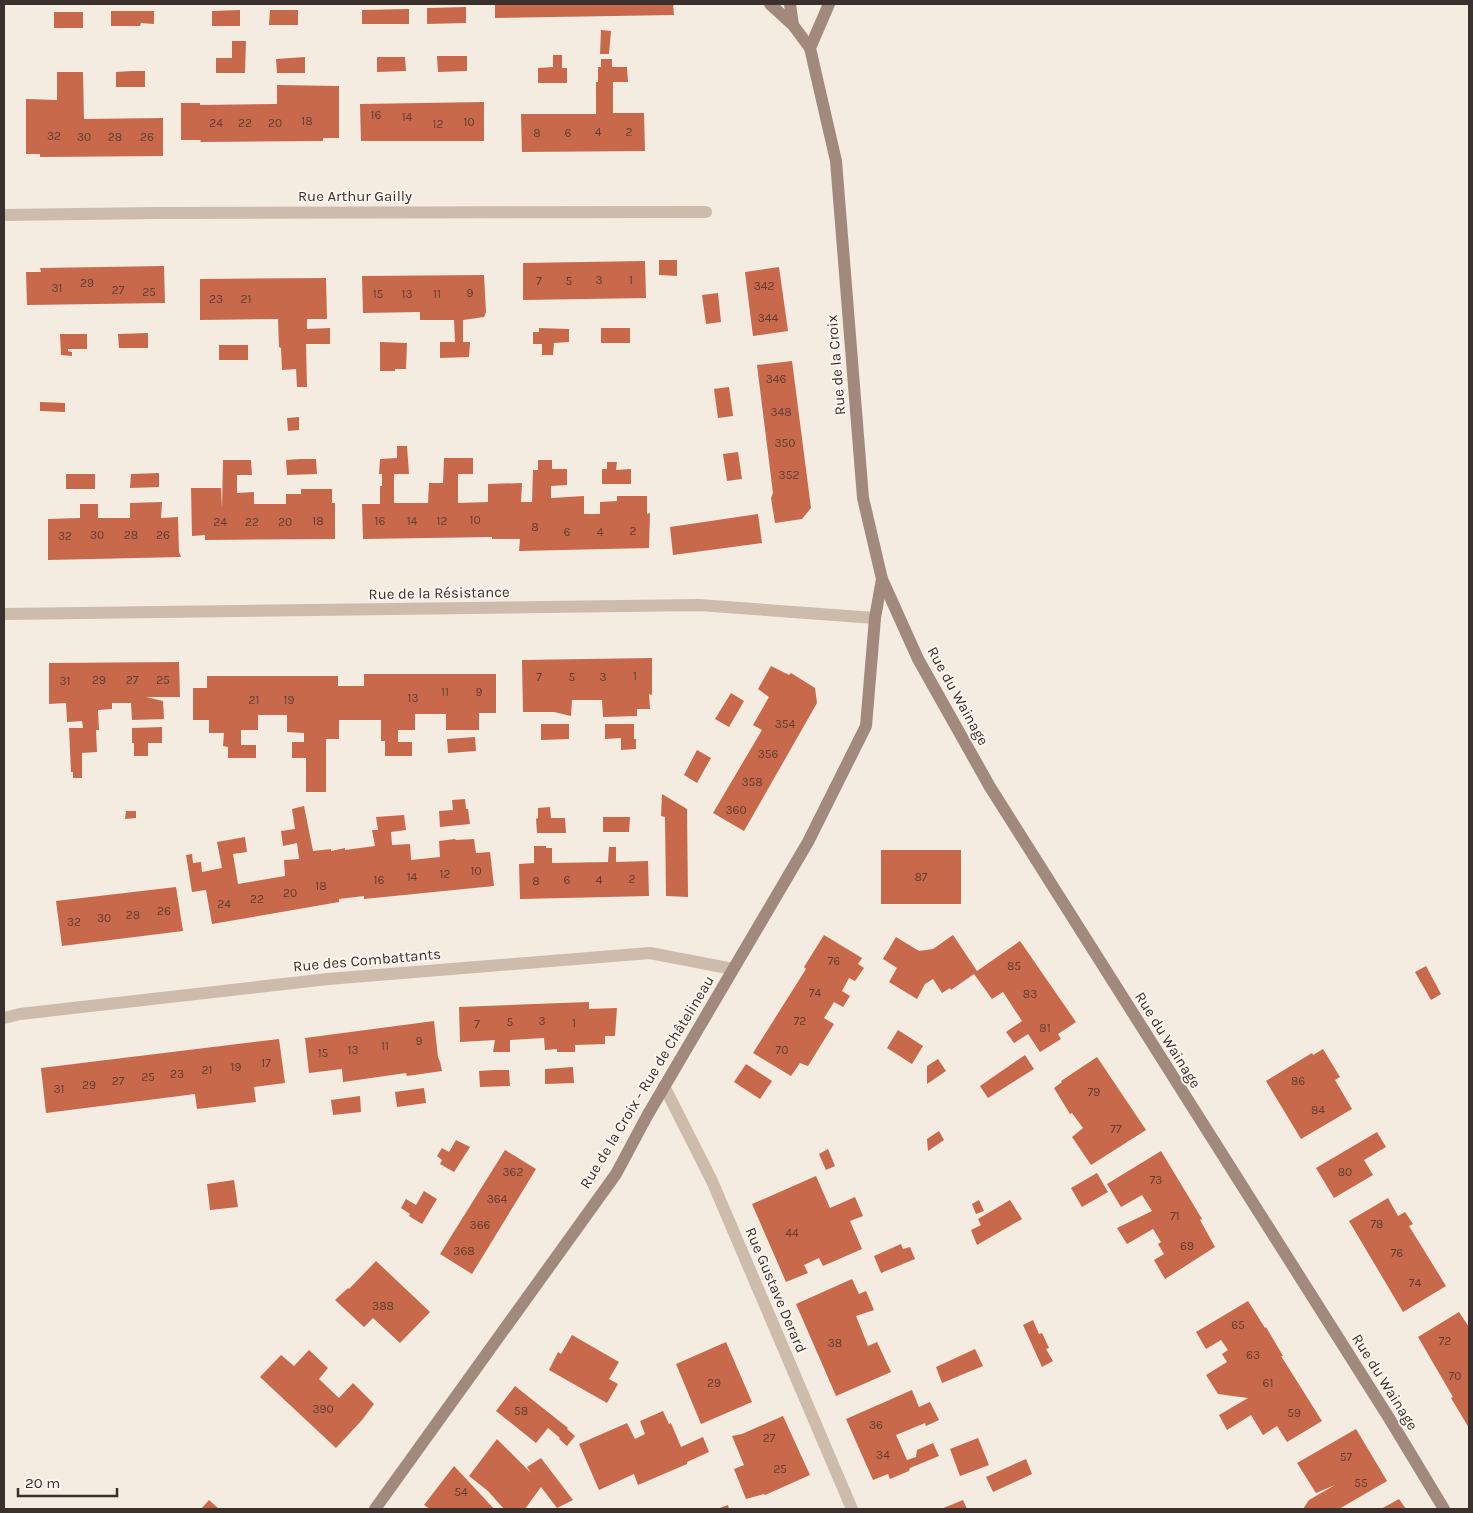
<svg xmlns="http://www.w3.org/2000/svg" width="1473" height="1513" font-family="Karla,sans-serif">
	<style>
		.building { fill: #c8694b }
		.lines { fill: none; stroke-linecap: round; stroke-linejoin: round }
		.street { stroke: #cdbbac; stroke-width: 12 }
		.secondary { stroke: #a18a7d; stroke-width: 12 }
		.labels { text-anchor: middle; stroke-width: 4; stroke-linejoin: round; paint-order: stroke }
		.number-label { font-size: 12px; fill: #5e3e33 }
		.street-label { font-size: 15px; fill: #3b302b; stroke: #fbf5ee }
	</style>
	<rect width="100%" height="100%" fill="#f4ebe1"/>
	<g class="building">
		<polygon points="495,4 673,4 674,15 495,18"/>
		<polygon points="466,7 466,23 427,24 427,8"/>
		<polygon points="409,9 409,24 362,24 362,10"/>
		<polygon points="240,10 240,26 212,26 212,11"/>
		<polygon points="270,10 298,10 298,25 269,25"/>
		<polygon points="111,11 154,11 154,24 141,23 140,26 111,26"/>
		<rect x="54" y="12" width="29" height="16"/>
		<polygon points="601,30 611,31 609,54 600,54"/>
		<polygon points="232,41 246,41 245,73 216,73 216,58 232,58"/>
		<polygon points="553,55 562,55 562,68 567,68 567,83 538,83 538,68 553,67"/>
		<polygon points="437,56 467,56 467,71 438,72"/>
		<polygon points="305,57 305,73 277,73 276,59"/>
		<polygon points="377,57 405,57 406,71 377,72"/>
		<polygon points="601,59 612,59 612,67 627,67 628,82 613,82 613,113 644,113 645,151 522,152 521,114 596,114 596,82 598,82 598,67 601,67"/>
		<polygon points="131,71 145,71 145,87 116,87 116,72"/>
		<polygon points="57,72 83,72 84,119 163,118 163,156 40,157 40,154 26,154 26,99 57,100"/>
		<polygon points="277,85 339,86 339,138 323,138 323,141 200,142 201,140 181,140 181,103 200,103 200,105 277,104"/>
		<polygon points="484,102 484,141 361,141 360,104"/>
		<polygon points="659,260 677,260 677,276 659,275"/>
		<polygon points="645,261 646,298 523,300 523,263"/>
		<polygon points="164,266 165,303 27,305 26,272 41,272 40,268"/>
		<polygon points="779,267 788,331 753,336 745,272"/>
		<polygon points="484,275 486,312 484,317 463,320 463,342 470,342 469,357 440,358 440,342 455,342 454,320 420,320 420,312 363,313 362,276"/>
		<polygon points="326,278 327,319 307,319 307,329 330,328 330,344 306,344 307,387 297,387 296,369 282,370 281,348 279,347 278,319 200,320 200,279"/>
		<polygon points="718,293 721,322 706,324 702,295"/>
		<polygon points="539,328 569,329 569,342 554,343 553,355 542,355 542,344 533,344 533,332 539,332"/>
		<rect x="601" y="328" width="29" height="15"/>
		<polygon points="148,333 148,348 119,348 118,334"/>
		<polygon points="60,334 87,334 87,349 68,349 68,351 72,352 72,356 61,355"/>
		<polygon points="380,342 407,343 406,369 395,369 395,371 380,371"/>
		<rect x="219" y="345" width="29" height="15"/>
		<polygon points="792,361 811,508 802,519 775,523 771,498 773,493 757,365"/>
		<polygon points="729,387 733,416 718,418 714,389"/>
		<polygon points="40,402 65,403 65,412 40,411"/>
		<polygon points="299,417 299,430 288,431 287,418"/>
		<polygon points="397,446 407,446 409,474 394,474 394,503 428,503 429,483 443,483 444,458 473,458 473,474 458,474 458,503 488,502 488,484 522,483 521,502 532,502 533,470 538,470 538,460 552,460 552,469 567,469 567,485 551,486 551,498 584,496 584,514 600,514 600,502 617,501 617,496 647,496 647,514 650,513 649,548 519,551 520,539 492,539 492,537 363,539 362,504 380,504 380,486 382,486 382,474 379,474 380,459 397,458"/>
		<polygon points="738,452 742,479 727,481 723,454"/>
		<polygon points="301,459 316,459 317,474 287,475 286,460"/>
		<polygon points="223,460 251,460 252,475 237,475 237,493 254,492 254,504 286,504 286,494 301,494 301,489 332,489 332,503 335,503 335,539 205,540 205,535 192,536 191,488 221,488 222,508"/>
		<polygon points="607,462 617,462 616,470 631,469 631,484 602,484 602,469 607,469"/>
		<polygon points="159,473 159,487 130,488 131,474"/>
		<rect x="66" y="474" width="29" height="15"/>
		<polygon points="162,502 161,518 178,517 179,552 181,557 48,560 48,519 80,518 80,504 98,504 98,518 130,518 130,503"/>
		<polygon points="758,514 762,543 673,555 670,527"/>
		<polygon points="652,658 652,695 649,694 650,709 637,709 637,716 603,717 602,700 572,700 571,716 554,712 523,712 522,660"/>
		<polygon points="179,662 180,697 146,697 163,701 164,719 132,720 131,703 112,703 112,709 98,710 99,730 96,730 97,752 82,753 82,778 73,778 73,772 71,772 69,728 83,728 82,721 67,722 66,703 49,704 49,663"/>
		<polygon points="771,666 789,675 791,673 815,688 817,703 744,831 713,813 762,730 753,725 769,697 758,689"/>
		<polygon points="364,674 496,674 496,713 479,713 479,730 446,730 446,714 415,714 415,730 398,730 398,742 412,742 412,756 385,756 385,741 381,741 381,720 339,720 339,739 326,739 326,792 306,792 306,758 292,758 292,742 304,742 304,733 287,732 287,715 258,715 258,730 241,730 241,745 256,745 256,758 228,758 228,747 223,746 224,733 209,733 209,720 193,720 193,688 207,688 207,676 338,676 338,686 364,686"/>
		<polygon points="731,693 744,701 729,727 715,719"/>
		<polygon points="541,724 569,724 569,739 541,740"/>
		<polygon points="605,724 634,724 634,739 636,739 636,749 621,750 621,738 605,739"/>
		<polygon points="162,727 162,743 148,743 148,756 134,756 134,743 132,743 132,728"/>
		<polygon points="475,737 476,751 448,753 447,739"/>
		<polygon points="697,750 711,758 697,783 684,775"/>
		<polygon points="662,794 687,809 688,897 666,896 665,817 661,816"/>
		<polygon points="465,799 466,809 468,809 470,824 440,827 439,811 453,810 452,800"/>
		<polygon points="304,806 313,851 331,849 331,851 345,848 345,850 375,846 372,830 378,830 376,817 404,815 406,830 391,832 392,845 410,844 411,860 440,857 439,841 455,839 456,840 474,839 476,853 490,852 494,886 364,899 364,896 339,899 339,902 212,924 206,890 192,892 186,855 192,854 193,863 201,862 202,872 222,868 217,842 245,837 247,852 233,854 238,884 285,876 284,860 299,859 297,843 283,846 281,831 295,829 292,809"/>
		<polygon points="550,807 551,818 565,818 566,833 537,833 536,819 538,818 538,808"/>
		<polygon points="126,811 136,811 136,818 125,819"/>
		<polygon points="603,817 630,817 629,832 603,832"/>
		<polygon points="534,846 546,846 546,848 552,848 552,863 553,863 608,862 609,847 616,847 616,862 648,861 649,896 520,899 519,864 534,863"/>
		<rect x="881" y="850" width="80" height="54"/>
		<polygon points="176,887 183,931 62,946 56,901"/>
		<polygon points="824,935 862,958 858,964 864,968 855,981 849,978 842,991 850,996 843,1007 834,1002 824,1018 834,1024 808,1066 800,1063 791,1076 753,1053 806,969 804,967"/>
		<polygon points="953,935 977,971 1020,941 1076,1022 1058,1034 1061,1039 1040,1052 1028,1034 1014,1043 1006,1032 1022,1021 1003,992 992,999 974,974 951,990 950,988 942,993 933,979 925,984 917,999 889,982 897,968 883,959 896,937 919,951 933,949"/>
		<polygon points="1426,966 1441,994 1431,1000 1415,972"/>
		<polygon points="589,1002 589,1009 617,1008 615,1036 605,1036 605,1044 575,1045 575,1052 557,1052 557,1049 545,1050 544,1038 510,1040 510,1052 493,1052 495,1040 460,1042 459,1007"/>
		<polygon points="434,1021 438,1057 440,1062 442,1071 407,1076 406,1073 343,1082 342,1069 309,1073 305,1038"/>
		<polygon points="898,1030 923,1046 912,1064 887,1048"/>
		<polygon points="279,1039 285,1083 254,1087 256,1102 197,1109 195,1094 46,1113 41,1068"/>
		<polygon points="1323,1049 1340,1077 1335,1080 1352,1109 1301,1139 1266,1081 1312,1053 1313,1055"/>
		<polygon points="1025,1055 1034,1069 988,1098 980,1086"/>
		<polygon points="1097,1057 1146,1130 1091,1165 1072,1137 1083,1128 1072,1113 1070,1114 1054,1088 1062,1082 1061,1081"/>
		<polygon points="938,1059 946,1071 927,1084 927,1066"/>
		<polygon points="746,1064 772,1081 760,1099 734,1082"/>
		<polygon points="573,1067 574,1083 545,1084 545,1069"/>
		<polygon points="494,1070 509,1070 510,1086 480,1087 479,1071"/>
		<polygon points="424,1088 426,1103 397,1107 395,1092"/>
		<polygon points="360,1096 361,1112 333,1115 331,1100"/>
		<polygon points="939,1131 944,1140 928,1151 927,1139"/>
		<polygon points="1377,1132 1386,1147 1364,1160 1373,1175 1334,1198 1316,1168"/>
		<polygon points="456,1140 470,1147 454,1172 440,1164 442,1160 437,1156 442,1148 449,1152"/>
		<polygon points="828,1149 835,1166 826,1170 819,1154"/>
		<polygon points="505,1150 536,1169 472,1274 440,1254"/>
		<polygon points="1161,1151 1202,1219 1200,1220 1215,1247 1165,1279 1154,1260 1164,1254 1158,1244 1161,1242 1153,1229 1127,1244 1117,1228 1152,1211 1142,1195 1121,1207 1107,1184"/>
		<polygon points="1097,1173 1108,1192 1082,1207 1071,1188"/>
		<polygon points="816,1176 830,1208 855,1197 863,1216 850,1221 862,1249 823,1266 819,1258 804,1265 808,1273 786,1282 752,1204"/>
		<polygon points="234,1180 238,1207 210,1210 207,1184"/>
		<polygon points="424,1191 437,1199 422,1224 409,1216 410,1214 401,1208 406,1199 416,1205"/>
		<polygon points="1388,1198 1398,1216 1405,1212 1413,1224 1409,1226 1446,1286 1403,1312 1349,1221"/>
		<polygon points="979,1200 984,1211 976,1214 972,1204"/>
		<polygon points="1010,1200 1022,1219 977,1245 971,1230 981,1225 978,1219"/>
		<polygon points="901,1244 903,1249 910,1247 915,1259 881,1273 874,1256"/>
		<polygon points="376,1261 430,1312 400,1343 373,1318 364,1327 335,1300 348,1288 349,1289"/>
		<polygon points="852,1279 859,1294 866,1291 874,1310 856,1316 868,1346 877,1342 891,1372 836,1396 796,1304"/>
		<polygon points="1248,1301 1265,1328 1266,1327 1283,1356 1281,1356 1322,1421 1287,1442 1277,1426 1263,1435 1251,1415 1227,1430 1219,1415 1248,1398 1218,1394 1206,1375 1227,1362 1222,1354 1228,1350 1221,1340 1206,1349 1196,1332"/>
		<polygon points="1459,1312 1469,1327 1469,1428 1451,1398 1453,1397 1418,1337"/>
		<polygon points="1033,1320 1039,1334 1042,1333 1049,1348 1046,1349 1053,1361 1042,1367 1023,1325"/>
		<polygon points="572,1335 619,1362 609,1379 618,1384 607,1403 549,1370 558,1352 561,1354"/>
		<polygon points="726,1342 752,1402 701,1424 676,1364"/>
		<polygon points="975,1349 983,1366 942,1383 936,1367"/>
		<polygon points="309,1350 328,1368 319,1379 339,1398 353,1383 374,1404 362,1420 336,1448 260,1377 281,1355 294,1366"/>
		<polygon points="515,1386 568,1428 567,1429 575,1436 567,1446 559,1439 560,1438 548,1428 536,1443 496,1411"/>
		<polygon points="912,1390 919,1407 930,1402 939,1420 926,1426 925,1423 896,1435 907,1460 916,1457 917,1450 933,1443 939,1456 910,1468 909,1471 890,1479 888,1474 873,1480 846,1419"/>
		<polygon points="663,1411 669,1424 671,1423 681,1447 703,1437 709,1452 687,1462 687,1464 638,1485 634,1474 599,1490 579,1444 627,1423 635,1439 645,1434 640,1421"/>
		<polygon points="783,1416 810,1475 765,1495 764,1494 746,1499 734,1469 744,1465 732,1436 742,1434"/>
		<polygon points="1356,1429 1387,1481 1339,1509 1303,1509 1309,1500 1335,1485 1316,1493 1297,1463"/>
		<polygon points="978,1438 989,1465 960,1476 950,1449"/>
		<polygon points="497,1439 531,1473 527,1467 541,1458 573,1500 557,1508 541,1487 525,1509 504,1509 488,1491 469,1476"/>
		<polygon points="1026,1459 1032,1474 993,1492 986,1477"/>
		<polygon points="454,1466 483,1497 494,1509 430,1509 424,1505"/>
		<polygon points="1399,1499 1406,1509 1381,1509"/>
		<polygon points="209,1500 219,1509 201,1509"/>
		<polygon points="963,1500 967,1509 941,1509"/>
		<polygon points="728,1505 729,1509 717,1509"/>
	</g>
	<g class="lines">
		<g class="street">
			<polyline points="4,215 156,213 706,212"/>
			<polyline points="4,614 699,605 875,618"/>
			<polyline points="4,1018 20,1014 328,979 650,953 733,969"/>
			<polyline points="664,1086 712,1181 852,1509"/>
		</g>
		<g class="secondary">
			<polyline points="770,4 793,25 810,48"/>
			<polyline points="790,4 793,25"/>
			<polyline points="882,579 918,659 990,787 1389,1418 1444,1509"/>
			<polyline points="375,1509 616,1174 647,1116 808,842 866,726 875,618 882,579 863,498 836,161 810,48 829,4"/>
		</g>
	</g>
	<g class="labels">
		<g class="number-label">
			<text x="376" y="119">16</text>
			<text x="407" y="121">14</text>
			<text x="307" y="125">18</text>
			<text x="469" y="126">10</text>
			<text x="216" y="127">24</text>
			<text x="245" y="127">22</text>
			<text x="275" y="127">20</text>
			<text x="438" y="128">12</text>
			<text x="598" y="136">4</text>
			<text x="629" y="136">2</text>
			<text x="537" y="137">8</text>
			<text x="568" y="137">6</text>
			<text x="54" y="140">32</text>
			<text x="84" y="141">30</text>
			<text x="115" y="141">28</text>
			<text x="147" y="141">26</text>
			<text x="599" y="284">3</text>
			<text x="631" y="284">1</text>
			<text x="539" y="285">7</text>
			<text x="569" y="285">5</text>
			<text x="87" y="287">29</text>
			<text x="764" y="290">342</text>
			<text x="57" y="292">31</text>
			<text x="118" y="294">27</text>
			<text x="149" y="296">25</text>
			<text x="470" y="297">9</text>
			<text x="378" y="298">15</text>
			<text x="407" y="298">13</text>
			<text x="437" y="298">11</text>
			<text x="216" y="303">23</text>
			<text x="246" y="303">21</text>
			<text x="768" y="322">344</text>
			<text x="776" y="383">346</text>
			<text x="781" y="416">348</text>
			<text x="785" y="447">350</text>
			<text x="789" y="479">352</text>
			<text x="475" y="524">10</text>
			<text x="318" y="525">18</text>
			<text x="380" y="525">16</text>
			<text x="412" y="525">14</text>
			<text x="442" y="525">12</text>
			<text x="220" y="526">24</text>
			<text x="252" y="526">22</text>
			<text x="285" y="526">20</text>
			<text x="535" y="531">8</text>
			<text x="633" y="535">2</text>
			<text x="567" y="536">6</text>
			<text x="600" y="536">4</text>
			<text x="97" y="539">30</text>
			<text x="131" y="539">28</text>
			<text x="163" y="539">26</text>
			<text x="65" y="540">32</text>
			<text x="635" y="680">1</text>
			<text x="539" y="681">7</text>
			<text x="572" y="681">5</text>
			<text x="603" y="681">3</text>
			<text x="99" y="684">29</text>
			<text x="132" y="684">27</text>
			<text x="163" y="684">25</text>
			<text x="65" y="685">31</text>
			<text x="445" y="696">11</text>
			<text x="479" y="696">9</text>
			<text x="413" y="702">13</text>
			<text x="254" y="704">21</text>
			<text x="289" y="704">19</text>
			<text x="785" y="728">354</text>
			<text x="768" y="758">356</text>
			<text x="752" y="786">358</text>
			<text x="736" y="814">360</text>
			<text x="476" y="875">10</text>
			<text x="445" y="878">12</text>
			<text x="412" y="881">14</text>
			<text x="921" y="881">87</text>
			<text x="632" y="883">2</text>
			<text x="379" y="884">16</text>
			<text x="567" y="884">6</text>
			<text x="599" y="884">4</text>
			<text x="536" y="885">8</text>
			<text x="321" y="890">18</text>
			<text x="290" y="897">20</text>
			<text x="257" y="903">22</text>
			<text x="224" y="908">24</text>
			<text x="164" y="915">26</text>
			<text x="133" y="919">28</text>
			<text x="104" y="922">30</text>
			<text x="74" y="926">32</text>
			<text x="834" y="965">76</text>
			<text x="1014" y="970">85</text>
			<text x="815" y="997">74</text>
			<text x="1030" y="998">83</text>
			<text x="542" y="1025">3</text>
			<text x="800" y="1025">72</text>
			<text x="510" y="1026">5</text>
			<text x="574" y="1027">1</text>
			<text x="477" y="1028">7</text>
			<text x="1045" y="1032">81</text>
			<text x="419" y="1045">9</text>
			<text x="385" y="1050">11</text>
			<text x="353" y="1054">13</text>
			<text x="782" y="1054">70</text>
			<text x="323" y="1057">15</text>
			<text x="266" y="1067">17</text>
			<text x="236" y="1071">19</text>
			<text x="207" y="1074">21</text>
			<text x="177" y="1078">23</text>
			<text x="148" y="1081">25</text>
			<text x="118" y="1085">27</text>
			<text x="1298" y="1085">86</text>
			<text x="89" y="1089">29</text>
			<text x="59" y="1093">31</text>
			<text x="1094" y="1096">79</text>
			<text x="1318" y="1114">84</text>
			<text x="1116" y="1133">77</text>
			<text x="513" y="1176">362</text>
			<text x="1345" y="1176">80</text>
			<text x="1156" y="1184">73</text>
			<text x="497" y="1203">364</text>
			<text x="1175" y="1220">71</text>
			<text x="1377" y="1228">78</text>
			<text x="480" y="1229">366</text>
			<text x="792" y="1237">44</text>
			<text x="1187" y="1250">69</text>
			<text x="464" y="1255">368</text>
			<text x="1397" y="1257">76</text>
			<text x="1415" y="1287">74</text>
			<text x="383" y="1310">388</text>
			<text x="1238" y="1329">65</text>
			<text x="1445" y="1345">72</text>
			<text x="835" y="1347">38</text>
			<text x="1253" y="1359">63</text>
			<text x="1455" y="1380">70</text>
			<text x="714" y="1387">29</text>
			<text x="1268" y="1387">61</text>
			<text x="323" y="1413">390</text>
			<text x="521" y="1415">58</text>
			<text x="1294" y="1417">59</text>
			<text x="876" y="1429">36</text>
			<text x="769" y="1442">27</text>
			<text x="883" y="1459">34</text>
			<text x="1346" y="1461">57</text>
			<text x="780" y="1473">25</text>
			<text x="1361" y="1487">55</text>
			<text x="461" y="1496">54</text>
		</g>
		<g class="street-label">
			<text x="355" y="201">Rue Arthur Gailly</text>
			<text transform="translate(836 365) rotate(-95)" y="5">Rue de la Croix</text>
			<text transform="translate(439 593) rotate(-1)" y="5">Rue de la Résistance</text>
			<text transform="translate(958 696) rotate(61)" y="5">Rue du Wainage</text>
			<text transform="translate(367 960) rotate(-5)" y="5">Rue des Combattants</text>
			<text transform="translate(1168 1040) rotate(58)" y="5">Rue du Wainage</text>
			<text transform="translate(647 1082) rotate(-59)" y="5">Rue de la Croix - Rue de Châtelineau</text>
			<text transform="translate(776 1290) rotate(67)" y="5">Rue Gustave Derard</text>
			<text transform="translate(1385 1382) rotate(58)" y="5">Rue du Wainage</text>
		</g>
	</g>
	<rect width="1473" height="1513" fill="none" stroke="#3b302b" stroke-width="10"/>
	<path d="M18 1488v8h99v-8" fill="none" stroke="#3b302b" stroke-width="2.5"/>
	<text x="25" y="1488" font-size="15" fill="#3b302b" stroke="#fbf5ee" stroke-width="4" paint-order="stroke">20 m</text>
</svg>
